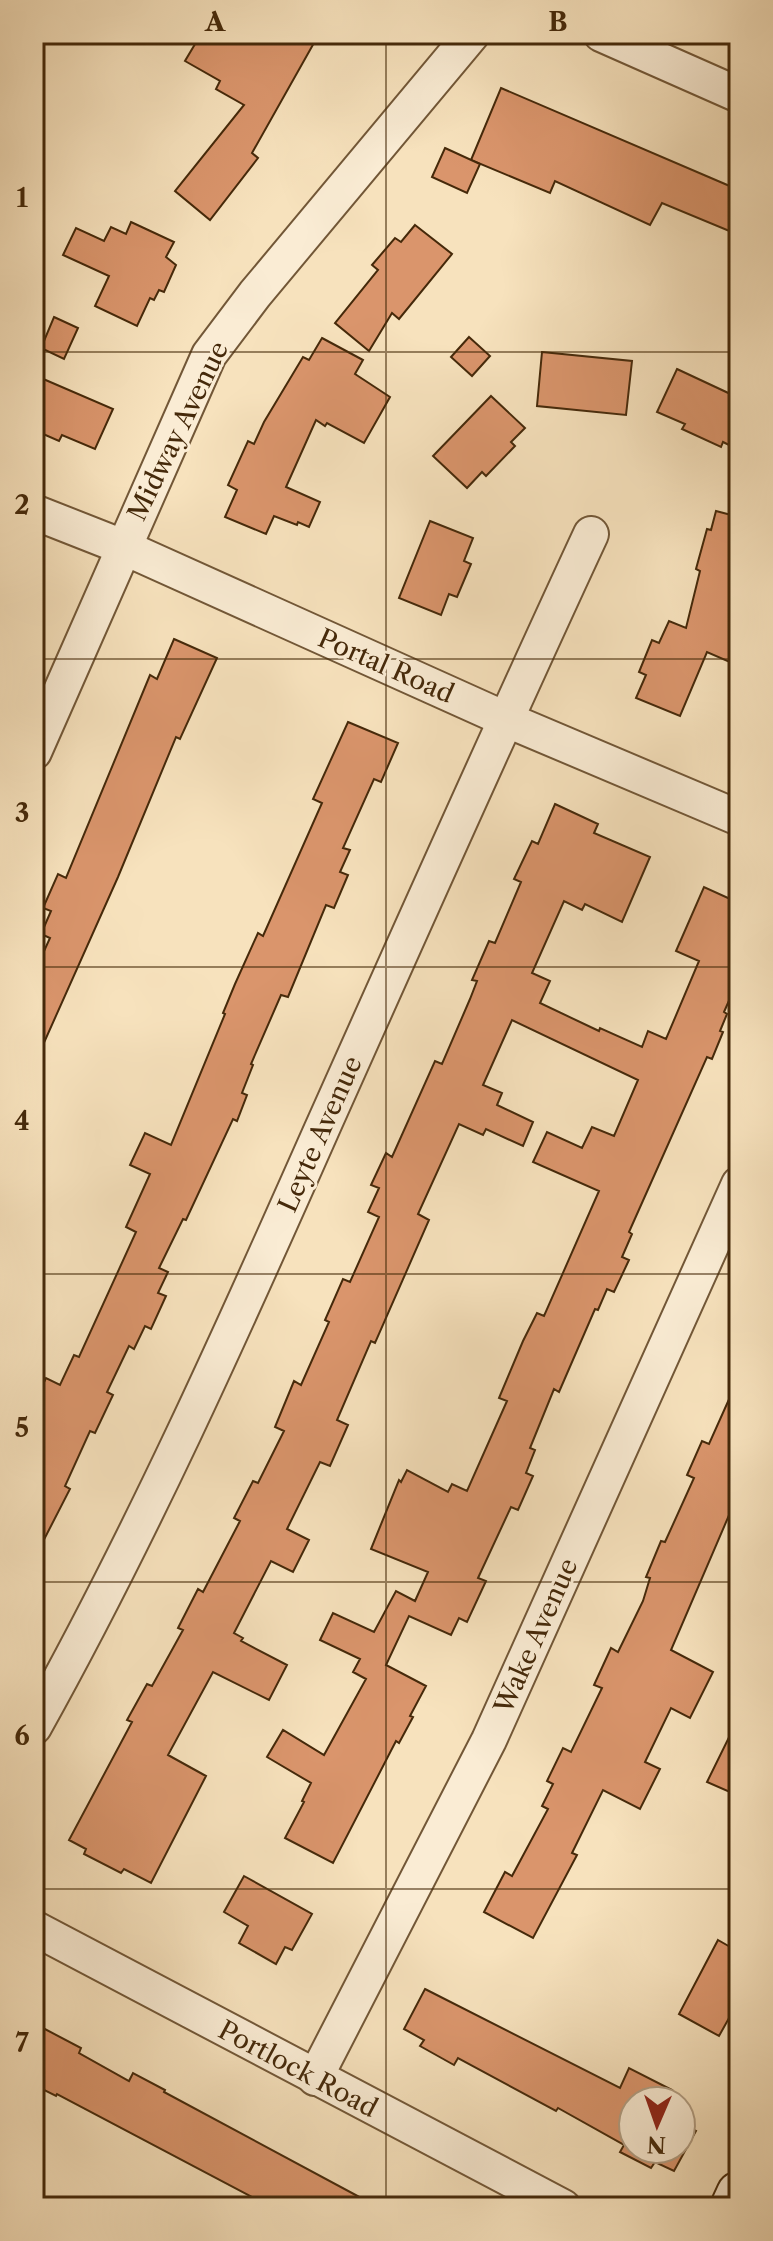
<svg xmlns="http://www.w3.org/2000/svg" width="773" height="2241" font-family="'Libre Caslon Text',serif">
	<style>
		.building { fill: #da956c; stroke: #45290a; stroke-width: 2 }
		.lines { fill: none; stroke-linecap: round; stroke-linejoin: round }
		.street-casing { stroke: #725737; stroke-width: 38 }
		.secondary-casing { stroke: #45290a; stroke-width: 48 }
		.street { stroke: #faecd4; stroke-width: 34 }
		.secondary { stroke: #faecd4; stroke-width: 44 }
		.grid { fill: none; stroke: #45290a; stroke-width: 2; stroke-opacity: 0.55 }
		.labels { text-anchor: middle; stroke-width: 6; stroke-linejoin: round; paint-order: stroke }
		.street-label { font-size: 26px; fill: #45290a; stroke: #faecd4 }
		.neatline { fill: none; stroke: #45290a; stroke-width: 3 }
		.grid-label { font-size: 26px; text-anchor: middle; font-weight: bold; fill: #45290a }
	</style>
	<rect width="100%" height="100%" fill="#f7e2bd"/>
	<filter id="stains"><feTurbulence type="fractalNoise" baseFrequency=".0025" numOctaves="4"/><feColorMatrix values="0 0 0 0 .2 0 0 0 0 .09 0 0 0 0 .02 0 0 0 .5 -.17"/></filter>
	<radialGradient id="worn" r=".72"><stop offset=".6" stop-color="#630" stop-opacity="0"/><stop offset="1" stop-color="#630" stop-opacity=".3"/></radialGradient>
	<g class="building">
		<polygon points="201,34 319,34 252,153 258,158 210,220 175,191 244,105 216,89 220,81 185,61"/>
		<polygon points="501,88 739,190 739,235 662,203 650,225 555,181 550,193 471,160"/>
		<polygon points="445,148 480,164 467,193 432,177"/>
		<polygon points="131,222 174,242 166,257 176,265 164,292 159,290 154,300 150,298 137,326 95,306 109,276 63,255 76,228 104,241 111,227 126,234"/>
		<polygon points="415,225 452,254 399,319 392,313 369,351 335,323 378,270 372,265 395,238 401,242"/>
		<polygon points="54,317 78,328 64,359 41,348"/>
		<polygon points="469,337 490,356 472,376 451,357"/>
		<polygon points="322,338 363,360 355,374 390,397 364,443 327,423 325,426 316,420 286,487 320,502 309,527 298,522 297,525 274,516 266,534 225,517 237,490 228,485 248,441 254,444 264,422 303,357 309,360"/>
		<polygon points="542,352 632,361 626,415 537,406"/>
		<polygon points="677,369 739,398 739,450 723,442 721,447 682,429 685,424 657,412"/>
		<polygon points="34,375 113,409 95,449 62,435 59,441 34,430"/>
		<polygon points="491,396 525,428 511,442 515,446 486,476 482,472 467,488 433,456"/>
		<polygon points="716,511 739,517 739,666 707,652 680,716 636,698 646,675 639,672 652,640 659,643 669,621 686,628 700,571 696,569 707,529 711,530"/>
		<polygon points="430,521 473,538 464,561 471,564 457,597 449,594 441,615 399,598"/>
		<polygon points="174,639 217,658 180,739 176,737 118,877 34,1065 34,973 50,938 41,934 51,911 43,908 58,874 66,878 150,675 157,679"/>
		<polygon points="348,722 398,743 381,782 374,779 343,848 350,850 340,872 348,875 334,908 326,905 288,997 281,995 251,1064 253,1065 242,1093 247,1095 237,1121 233,1119 186,1220 183,1219 159,1268 168,1272 158,1293 166,1296 151,1329 145,1326 134,1349 129,1346 107,1392 113,1395 95,1433 90,1431 65,1486 70,1489 34,1559 34,1403 46,1378 60,1385 74,1355 79,1357 136,1232 126,1227 150,1174 130,1165 145,1133 171,1145 225,1014 223,1013 235,984 258,933 263,936 322,803 313,799"/>
		<polygon points="555,804 598,824 594,833 650,857 622,922 585,904 582,910 564,901 532,973 550,981 540,1003 599,1031 600,1028 642,1047 648,1031 666,1039 699,961 676,951 704,887 739,903 739,978 724,1012 727,1014 720,1031 723,1032 712,1059 707,1057 629,1232 632,1234 622,1257 629,1260 614,1292 607,1289 598,1310 595,1309 559,1392 554,1389 530,1448 535,1450 526,1473 533,1476 518,1510 511,1507 478,1578 486,1581 467,1622 459,1618 451,1635 409,1616 386,1665 426,1686 410,1716 413,1717 399,1743 396,1741 333,1863 285,1838 304,1802 302,1801 311,1783 267,1757 283,1730 324,1755 366,1679 353,1672 360,1659 320,1640 333,1613 374,1632 396,1591 415,1601 428,1572 371,1549 399,1480 401,1482 407,1470 448,1492 452,1484 467,1491 507,1401 499,1398 523,1341 537,1313 544,1316 599,1191 533,1162 547,1132 582,1148 592,1127 614,1136 638,1080 512,1020 483,1085 502,1093 497,1105 533,1122 523,1146 486,1129 483,1135 459,1124 418,1214 429,1220 375,1343 371,1341 337,1420 348,1425 330,1466 320,1462 287,1529 309,1540 293,1572 271,1561 234,1633 243,1638 241,1641 287,1665 269,1700 213,1672 168,1755 206,1776 151,1883 124,1869 121,1873 84,1854 86,1849 69,1840 132,1722 127,1720 147,1684 152,1686 183,1630 178,1628 198,1589 203,1592 240,1521 234,1518 253,1481 258,1483 284,1431 275,1427 294,1381 301,1385 329,1322 325,1320 343,1279 350,1282 379,1217 368,1212 379,1188 371,1185 386,1153 392,1157 435,1061 442,1064 470,999 477,981 472,980 489,941 495,943 521,882 514,879 532,841 538,844"/>
		<polygon points="739,1377 739,1492 671,1650 713,1672 690,1718 671,1708 645,1762 660,1769 640,1809 603,1790 572,1853 577,1855 533,1938 484,1912 505,1872 512,1876 548,1809 542,1806 553,1784 547,1781 563,1748 571,1752 602,1688 594,1685 611,1648 618,1652 643,1601 650,1578 646,1577 661,1541 665,1542 694,1478 687,1475 702,1441 709,1444"/>
		<polygon points="739,1717 739,1796 707,1782"/>
		<polygon points="244,1876 312,1914 292,1950 285,1947 276,1964 239,1943 248,1926 224,1912"/>
		<polygon points="718,1940 739,1952 739,2023 729,2018 719,2036 679,2014"/>
		<polygon points="425,1989 620,2088 629,2068 672,2090 666,2101 633,2101 633,2149 681,2149 681,2123 696,2131 674,2171 655,2162 651,2168 620,2152 624,2145 558,2108 556,2111 458,2058 454,2065 420,2046 424,2040 404,2029"/>
		<polygon points="41,2027 81,2048 79,2053 129,2081 133,2073 165,2090 164,2092 378,2207 271,2207 57,2094 56,2096 34,2085 34,2041"/>
	</g>
	<g class="lines">
		<g class="street-casing">
			<g id="street">
				<polyline points="601,34 739,95"/>
				<polyline points="34,512 123,547 505,719 739,818"/>
				<polyline points="34,752 209,355 255,294 472,34"/>
				<path d="M34,1727c107,-192 198,-395 287,-596 89,-199 178,-399 270,-597"/>
				<polyline points="34,1928 563,2207"/>
				<polyline points="315,2078 489,1740 739,1184"/>
			</g>
		</g>
		<g class="secondary-casing">
			<polyline id="secondary" points="733,2207 739,2194"/>
		</g>
		<use href="#street" class="street"/>
		<use href="#secondary" class="secondary"/>
	</g>
	<path class="grid" d="M386,34v2173M34,352h705M34,659h705M34,967h705M34,1274h705M34,1582h705M34,1889h705"/>
	<g class="labels">
		<g class="street-label">
			<text transform="translate(178 431) rotate(-64)" y="9">Midway Avenue</text>
			<text transform="translate(386 666) rotate(24)" y="9">Portal Road</text>
			<text transform="translate(320 1134) rotate(-66)" y="9">Leyte Avenue</text>
			<text transform="translate(536 1636) rotate(-66)" y="9">Wake Avenue</text>
			<text transform="translate(298 2069) rotate(28)" y="9">Portlock Road</text>
		</g>
	</g>
	<rect width="773" height="2241" fill="none" stroke="#f7e2bd" stroke-width="88"/>
	<g transform="translate(657 2125) rotate(182)"><circle r="38" fill="#faecd4" stroke="#b29e83" stroke-width="2"/>
	<path d="M0-6L14 30L0 20L-14 30Z" fill="#8f2418"/>
	<text y="-12" font-size="22" font-weight="bold" text-anchor="middle" fill="#45290a">N</text>
	</g>
	<rect x="44" y="44" width="685" height="2153" class="neatline"/>
	<g class="grid-label">
		<text x="215" y="31">A</text>
		<text x="558" y="31">B</text>
		<text x="22" y="207">1</text>
		<text x="22" y="514">2</text>
		<text x="22" y="822">3</text>
		<text x="22" y="1130">4</text>
		<text x="22" y="1437">5</text>
		<text x="22" y="1745">6</text>
		<text x="22" y="2052">7</text>
	</g>
	<rect width="100%" height="100%" filter="url(#stains)"/>
	<rect width="100%" height="100%" fill="url(#worn)"/>
</svg>
